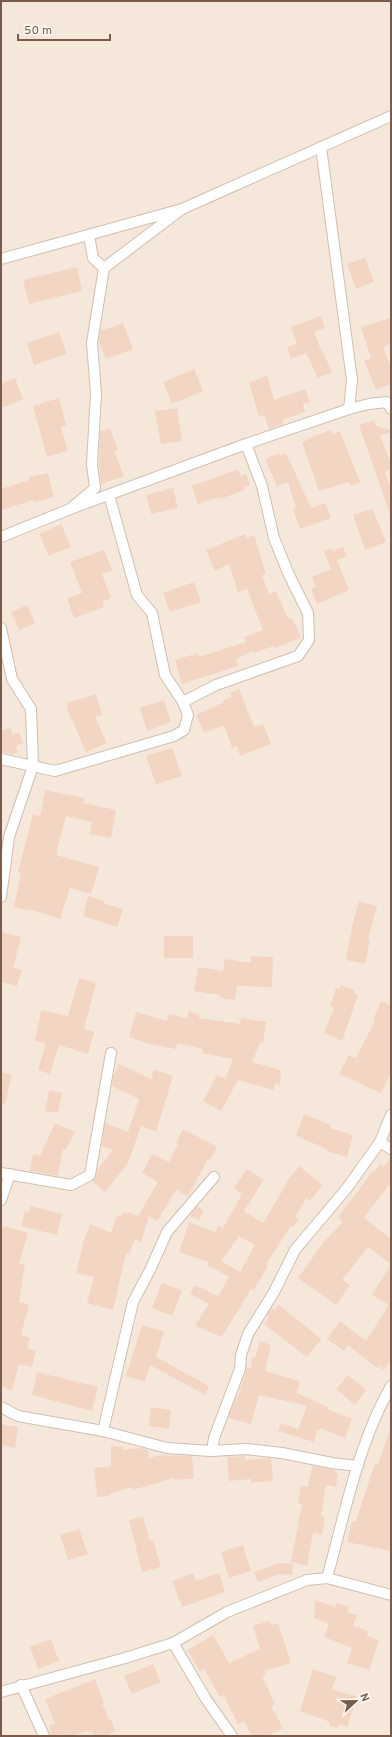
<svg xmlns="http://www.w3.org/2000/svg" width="392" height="1737" font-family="Overpass,sans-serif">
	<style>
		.residential { fill: #f5e8da }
		.building { fill: #f3d5c3; fill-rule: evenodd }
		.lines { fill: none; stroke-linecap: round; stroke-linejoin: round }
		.street-casing { stroke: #d1beb0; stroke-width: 12 }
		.street { stroke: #fff; stroke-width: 10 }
	</style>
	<rect width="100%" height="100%" fill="#fdf6ec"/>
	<rect class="residential" x="1" y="1" width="390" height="1735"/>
	<g class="building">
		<polygon points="365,258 374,282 356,289 347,264"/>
		<polygon points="77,267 82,291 29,304 23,280"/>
		<polygon points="321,316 325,328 314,332 322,353 323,352 332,372 318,378 306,353 291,359 287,347 297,344 291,327"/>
		<polygon points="391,318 391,344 383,347 391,367 391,384 376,390 364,361 371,358 361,327"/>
		<polygon points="123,323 133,349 106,359 99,341 100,331"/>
		<polygon points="59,332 67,354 34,365 27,343"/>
		<polygon points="194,369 203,391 172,404 163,382"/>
		<polygon points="267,376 274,400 305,389 310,402 303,404 305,412 282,420 283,424 269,429 264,415 259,417 249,382"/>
		<polygon points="15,378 23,399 1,408 1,384"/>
		<polygon points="59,398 66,425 61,427 68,451 47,457 33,406"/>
		<polygon points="177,408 182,441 161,444 155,411"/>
		<polygon points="374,420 376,426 391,430 391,432 380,436 391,463 391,469 385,472 391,489 391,514 390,514 359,425"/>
		<polygon points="110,428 118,450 114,451 124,476 101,484 99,464 100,431"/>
		<polygon points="331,430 333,434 340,431 360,482 351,486 349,482 319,491 302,442 306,441 306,439"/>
		<polygon points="279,453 280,456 286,453 311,508 325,503 331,518 300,529 293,509 296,508 288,482 277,486 265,459"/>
		<polygon points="238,469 241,476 246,474 250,485 244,487 245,490 220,499 219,497 198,504 192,486"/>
		<polygon points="48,473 54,497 35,502 34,500 1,510 1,489 29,480 29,477"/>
		<polygon points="173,488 178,508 151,514 146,495"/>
		<polygon points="371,509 373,510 386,542 365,550 353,515"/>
		<polygon points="61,524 71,547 49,556 39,534"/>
		<polygon points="245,534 247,538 254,535 256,541 266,574 262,575 269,594 276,591 288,619 292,618 301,638 275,648 274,646 253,653 253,651 236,659 238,666 182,684 175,660 198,653 199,657 246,642 244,637 263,630 247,589 238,592 229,564 215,571 206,550"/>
		<polygon points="343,547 347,556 337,560 349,590 317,604 311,589 316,587 312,577 331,569 324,551 332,548 333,551"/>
		<polygon points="104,550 112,570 102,574 111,598 102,602 104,607 74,618 67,598 82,593 70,562"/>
		<polygon points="194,582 201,602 170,612 163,593"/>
		<polygon points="27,605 35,623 19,630 11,612"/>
		<polygon points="239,689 254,727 263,724 271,744 240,756 237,746 232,748 224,725 204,733 196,715 224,702 223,700 232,697 230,693"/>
		<polygon points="96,694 102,715 95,717 107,743 86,752 67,709 68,708 67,703"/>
		<polygon points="164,700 171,722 147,731 140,708"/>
		<polygon points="10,728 13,735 19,732 23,743 16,746 18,752 12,755 4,752 1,753 1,731"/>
		<polygon points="172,748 182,776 156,784 146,756"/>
		<polygon points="45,790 84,798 83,803 116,810 111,838 90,834 92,822 66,816 56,855 99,867 91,894 70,888 60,919 29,909 29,911 14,907 21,873 18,872 33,814 40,816"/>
		<polygon points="88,896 104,901 103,903 123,909 117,927 83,916"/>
		<polygon points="359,901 377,906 368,939 370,939 365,964 346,960 352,927"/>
		<polygon points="2,932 21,937 13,968 22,970 17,986 1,982 1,937"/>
		<rect x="164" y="936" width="29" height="22"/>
		<polygon points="251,956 273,957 272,987 237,986 235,1000 220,998 220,995 194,991 198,967 223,971 225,959 251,963"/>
		<polygon points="79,978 96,983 84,1029 94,1032 88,1054 59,1045 50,1074 38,1070 46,1043 35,1041 41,1010 68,1016"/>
		<polygon points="341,985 355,990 354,993 358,995 342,1041 324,1033 334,1008 330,1006 336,988 340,989"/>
		<polygon points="381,1001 391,1006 391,1073 381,1093 339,1074 349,1055 356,1058 375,1021 373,1020"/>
		<polygon points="189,1011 199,1014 199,1018 240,1024 241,1018 266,1022 263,1043 260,1043 252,1062 280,1070 280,1074 281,1076 280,1085 276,1083 273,1090 238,1080 221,1111 203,1101 217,1075 225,1079 233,1059 202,1053 203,1049 177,1043 176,1049 150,1044 129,1037 136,1012 167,1021 169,1014 187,1018"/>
		<polygon points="119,1064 151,1079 154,1069 173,1076 156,1132 141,1126 128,1163 105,1192 92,1181 95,1179 98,1169 113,1150 102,1146 105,1123 128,1132 139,1099 112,1086 113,1077"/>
		<polygon points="1,1072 12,1075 5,1104 1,1104"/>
		<polygon points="49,1090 62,1093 58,1113 45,1111"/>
		<polygon points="304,1114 331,1125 330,1128 353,1135 347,1157 327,1151 327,1149 296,1136"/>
		<polygon points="55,1123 75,1132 66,1150 63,1149 58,1176 30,1171 33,1154 40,1156"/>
		<polygon points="183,1129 217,1147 210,1160 208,1159 188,1196 176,1190 157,1221 149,1216 141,1242 135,1239 129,1254 126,1253 113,1310 87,1303 94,1277 76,1273 84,1240 90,1224 111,1233 117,1215 121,1216 123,1212 127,1214 128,1212 138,1216 158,1182 142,1173 152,1154 169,1162 178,1144 176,1143"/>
		<polygon points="391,1158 391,1182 364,1218 391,1239 391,1360 384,1370 379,1366 377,1368 348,1345 344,1351 327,1339 340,1321 366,1341 389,1305 372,1295 391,1264 368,1247 342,1280 350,1285 336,1305 298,1278 323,1243 343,1222 338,1217 373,1171 375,1171 380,1164 383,1167"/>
		<path d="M299,1166l24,19 -13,16 -4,-3 -11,19 4,3 -6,7 -2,-1 -25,38 2,2 -14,24 -3,-1 -29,48 -27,-11 14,-22 -19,-10 5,-9 23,11 11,-19 -22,-12 1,-3 -29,-10 10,-30 26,10 4,-7 4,3 19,-34 -8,-6 13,-19 17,11 -20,31 19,12 24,-40 -1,-1zM239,1236l16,9 -15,27 -19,-11z"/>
		<polygon points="31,1206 62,1214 57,1235 21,1226 25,1211 29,1212"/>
		<polygon points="197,1207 204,1210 199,1220 190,1216"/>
		<polygon points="3,1226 28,1233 19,1264 25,1265 19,1302 29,1305 21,1335 30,1338 27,1348 36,1351 32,1367 19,1364 12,1390 1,1386 1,1234"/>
		<polygon points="162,1283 182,1291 172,1316 152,1308"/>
		<polygon points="279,1305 321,1339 307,1357 264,1324 269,1317 267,1315 272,1308 274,1310"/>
		<polygon points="142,1325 164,1332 156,1357 209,1386 205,1395 150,1365 145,1382 126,1376"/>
		<polygon points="260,1341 271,1345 265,1371 300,1381 297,1393 328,1407 327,1409 352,1419 345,1438 320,1428 319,1431 317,1430 314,1442 278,1431 281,1423 298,1429 307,1406 259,1395 251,1424 228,1418 236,1397 238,1398 247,1367 251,1368 252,1356 255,1358"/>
		<polygon points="37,1372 98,1387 92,1411 32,1395"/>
		<polygon points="348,1375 366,1390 355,1405 336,1389"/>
		<polygon points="151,1407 171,1410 169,1429 149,1426"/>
		<polygon points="1,1424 18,1427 15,1448 1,1445"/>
		<polygon points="390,1430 391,1430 391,1551 347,1542 352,1521 356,1521 375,1463 378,1464"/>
		<polygon points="111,1446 123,1447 123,1450 140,1448 148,1450 149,1458 161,1455 192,1456 194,1478 175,1480 174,1478 133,1490 133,1487 109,1494 109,1496 97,1497 94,1468 111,1466"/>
		<polygon points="245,1456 245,1460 271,1458 273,1481 251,1483 251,1479 229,1481 227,1457"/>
		<polygon points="312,1466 335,1470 334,1473 338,1473 336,1487 326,1485 321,1516 325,1517 322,1535 313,1533 307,1566 291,1562 302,1504 298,1504 301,1486 308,1487"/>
		<polygon points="143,1517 150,1541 153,1540 161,1567 142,1572 129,1520"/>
		<polygon points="79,1529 88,1554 68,1560 60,1535"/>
		<polygon points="243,1545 251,1571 229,1578 221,1552"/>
		<polygon points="280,1563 293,1564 292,1575 279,1574 258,1582 254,1572"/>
		<polygon points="193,1573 196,1581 219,1573 225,1592 182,1607 172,1581"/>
		<polygon points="315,1600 335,1607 337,1603 349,1607 347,1612 357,1615 353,1626 368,1631 367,1636 379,1640 369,1670 347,1663 352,1648 324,1637 329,1624 314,1618"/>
		<polygon points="269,1621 272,1625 278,1623 291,1663 264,1671 266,1675 262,1676 275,1704 271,1706 283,1728 267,1736 252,1736 244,1721 238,1724 223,1695 220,1697 204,1669 200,1672 187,1650 213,1635 229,1663 260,1649 253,1626"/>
		<polygon points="51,1639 59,1661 38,1669 30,1647"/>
		<polygon points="153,1664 161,1682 132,1694 124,1676"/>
		<polygon points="313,1669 336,1677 332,1689 357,1697 347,1727 340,1724 337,1728 329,1725 330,1722 300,1711"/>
		<polygon points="95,1679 104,1703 102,1703 109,1720 111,1720 115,1731 107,1736 94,1736 92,1731 89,1733 89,1730 72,1736 60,1736 60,1734 52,1736 49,1725 55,1724 45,1699"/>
	</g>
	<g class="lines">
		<g class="street-casing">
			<g id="street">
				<polyline points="89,236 93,258 104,268"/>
				<polyline points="1,259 182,209 391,116"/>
				<polyline points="349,409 369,404 387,402 391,409"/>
				<polyline points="109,495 137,595 152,613 165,675 183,702"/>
				<polyline points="70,509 246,444 349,409 352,380 321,147"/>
				<polyline points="1,537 70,509 95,488 92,464 96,394 92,343 104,268 182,209"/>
				<polyline points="1,628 12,679 31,709 33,766 9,837 1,897"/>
				<polyline points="1,759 55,771 174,736 184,730 188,715 183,702 216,685 298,656 309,640 308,613 289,575 274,538 262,486 246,444"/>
				<polyline points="380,1142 391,1149"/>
				<polyline points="1,1173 71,1185 90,1175 111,1053"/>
				<polyline points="1,1200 10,1174"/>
				<polyline points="1,1407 18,1416 103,1431 167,1448 211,1451 246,1449 282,1453 332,1463 358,1466"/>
				<polyline points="103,1431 133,1302 150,1270 167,1232 214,1177"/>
				<polyline points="212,1451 214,1438 240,1369 241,1355 248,1334 274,1292 295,1250 347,1188 380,1142 391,1115"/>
				<path d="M327,1578c18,-65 31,-134 64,-192"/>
				<polyline points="173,1643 206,1699 232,1736"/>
				<polyline points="21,1685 44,1736"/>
				<polyline points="1,1692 125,1658 173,1643 227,1612 307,1580 327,1578 391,1595"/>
			</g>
		</g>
		<use href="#street" class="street"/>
	</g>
	<rect width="392" height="1737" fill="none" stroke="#7a5c4d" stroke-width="4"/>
	<g transform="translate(356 1701) rotate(68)" stroke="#fffaf3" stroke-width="3" paint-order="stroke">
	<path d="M0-3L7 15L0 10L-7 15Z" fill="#7a5c4d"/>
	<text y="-6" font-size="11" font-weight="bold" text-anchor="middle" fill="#7a5c4d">N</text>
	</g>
	<path d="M18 34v6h92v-6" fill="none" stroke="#7a5c4d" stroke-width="2"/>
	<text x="24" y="34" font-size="12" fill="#7a5c4d" stroke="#fffaf3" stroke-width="3" paint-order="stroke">50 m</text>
</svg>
